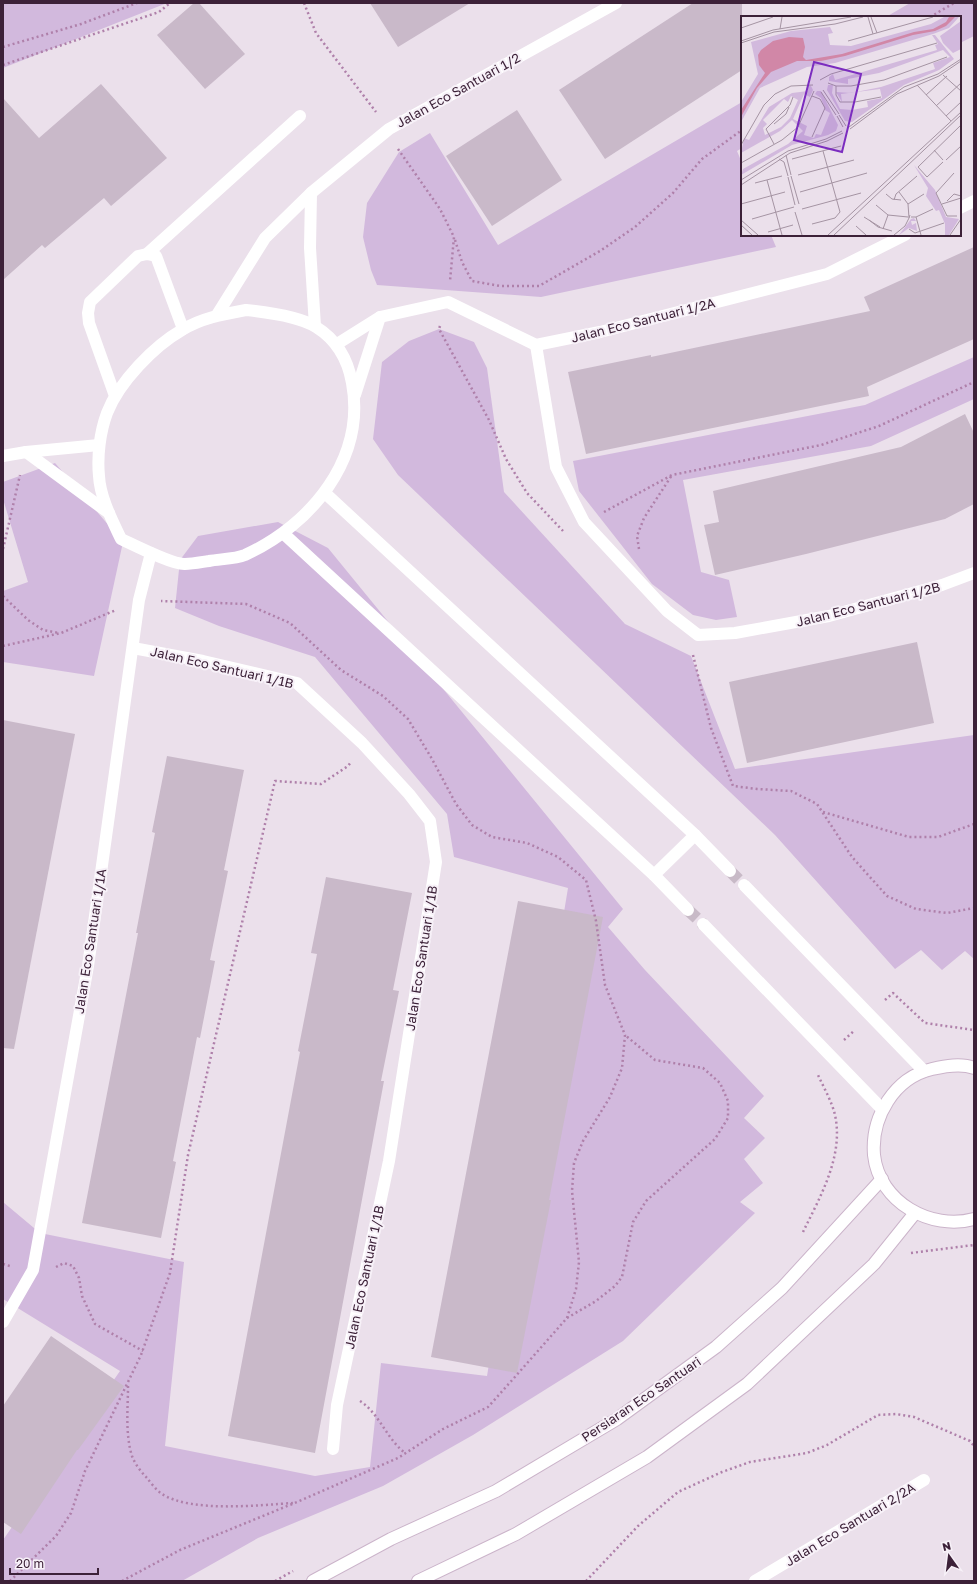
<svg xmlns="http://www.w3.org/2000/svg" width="977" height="1584" font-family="'Golos Text',sans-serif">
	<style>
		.green { fill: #d2b9dd }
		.building { fill: #c9b9c9 }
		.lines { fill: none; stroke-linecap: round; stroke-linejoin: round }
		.street-tunnel { stroke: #c8bac7; stroke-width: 12; stroke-dasharray: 12 6; stroke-linecap: butt }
		.secondary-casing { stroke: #cbb4ca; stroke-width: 14 }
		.path { stroke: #af80aa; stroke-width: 2.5; stroke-dasharray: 2 3; stroke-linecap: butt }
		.lane { stroke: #fff; stroke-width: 12 }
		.street { stroke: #fff; stroke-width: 12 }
		.secondary { stroke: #fff; stroke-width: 12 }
		.labels { text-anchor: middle; stroke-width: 4; stroke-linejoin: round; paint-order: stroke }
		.street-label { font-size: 13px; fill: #3c2138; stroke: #f7f1f8 }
		.inset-road { fill: none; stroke: #a594a3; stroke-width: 1 }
		.view { fill: #7b2cbf; fill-opacity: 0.15; stroke: #7b2cbf; stroke-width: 2 }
		.inset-edge { fill: none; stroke: #3c2138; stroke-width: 2 }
	</style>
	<rect width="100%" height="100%" fill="#ebe0eb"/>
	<g class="green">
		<polygon points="3,3 167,3 3,68"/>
		<polygon points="910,3 974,3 974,36 960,43 960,17 886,17"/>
		<polygon points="742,102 742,148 737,151 742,163 742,235 771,235 776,247 541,297 377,285 371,270 363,237 367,203 399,152 430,133 498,245"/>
		<polygon points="439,329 474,342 487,368 504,492 625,624 691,656 735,769 974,735 974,959 965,951 942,970 921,950 895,969 775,835 398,475 373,439 382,362 409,341"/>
		<polygon points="974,357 974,399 871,446 683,480 701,572 729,580 737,617 716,620 693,615 652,584 579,491 573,461 865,405"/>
		<polygon points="55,463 123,542 94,676 3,662 3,591 28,582 3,499 3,482"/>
		<polygon points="278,522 328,548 623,909 608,927 645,970 764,1096 744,1118 765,1138 744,1159 763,1183 740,1202 755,1213 623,1341 473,1435 383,1486 258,1538 182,1581 3,1581 3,1540 120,1371 3,1299 3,1202 40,1233 184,1262 165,1446 315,1476 370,1467 381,1363 487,1376 568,888 454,857 447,814 315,657 219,626 175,608 180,560 198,536"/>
	</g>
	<g class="building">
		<polygon points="194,3 199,3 245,54 205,89 157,35"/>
		<polygon points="370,3 470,3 398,47"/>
		<polygon points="693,3 742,3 742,70 605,159 559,90"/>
		<polygon points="101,84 167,158 111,206 104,198 45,248 42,245 3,280 3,98 39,138"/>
		<polygon points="517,110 562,180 492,226 446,156"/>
		<polygon points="974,247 974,339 867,387 869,396 586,454 568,372 651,355 651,357 870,311 864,297"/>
		<polygon points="965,414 974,433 974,504 945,519 806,554 715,575 704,525 719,522 713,491 901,447"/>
		<polygon points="917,642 934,723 747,763 729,682"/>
		<polygon points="3,720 75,734 14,1049 3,1048"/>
		<polygon points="167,756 244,770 224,870 228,871 210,960 215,961 200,1038 197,1037 173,1161 176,1162 161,1238 82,1223 138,933 136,933 155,833 152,832"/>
		<polygon points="326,877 412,893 393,990 399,991 381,1081 384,1081 315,1453 228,1436 300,1052 298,1051 317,954 311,953"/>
		<polygon points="518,901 603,917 549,1200 551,1200 517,1373 431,1357"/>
		<polygon points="51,1336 124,1386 78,1450 77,1450 21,1534 3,1522 3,1406"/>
	</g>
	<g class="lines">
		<g class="street-tunnel">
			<polyline points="730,871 744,885"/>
			<polyline points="688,910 703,924"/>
		</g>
		<g class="secondary-casing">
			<g id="secondary">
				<path d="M974,1068c-13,-5 -29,-2 -42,1 -38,9 -61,48 -58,86 5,47 57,76 100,64"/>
				<polyline points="313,1581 391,1539 496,1491 617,1419 716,1347 782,1288 882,1179"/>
				<polyline points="418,1581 516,1534 647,1457 747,1384 874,1264 915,1213"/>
			</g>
		</g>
		<g class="path">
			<polyline points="304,3 316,33 376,112"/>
			<polyline points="930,17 954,3"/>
			<polyline points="3,47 81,24 137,3"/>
			<polyline points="3,65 159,12 170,3"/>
			<polyline points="398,149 440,209 454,237 450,281"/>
			<polyline points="455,240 462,262 472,281 500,286 539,286 600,251 635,227 673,193 702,159 742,130"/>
			<polyline points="440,326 439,329 489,420 506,459 527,493 563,531"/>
			<polyline points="604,512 672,475 821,445 879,426 974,382"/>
			<polyline points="3,549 20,475"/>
			<polyline points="639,549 637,536 644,518 672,475"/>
			<polyline points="3,596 28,620 43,630 59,633"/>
			<polyline points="3,646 61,633 116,610"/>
			<polyline points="693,655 711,728 733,786 757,789 791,791 817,804 852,857 887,896 916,909 947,913 974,908"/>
			<polyline points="823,812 909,837 938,837 974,824"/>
			<polyline points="885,1000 893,993 925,1023 974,1030"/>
			<polyline points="844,1040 855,1030"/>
			<path d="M803,1232c17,-35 41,-76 32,-117 -3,-13 -11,-27 -17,-40"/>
			<polyline points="911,1253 974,1245"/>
			<polyline points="3,1264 10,1266"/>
			<polyline points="56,1267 64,1263 73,1266 79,1278 82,1296 95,1324 143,1351"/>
			<polyline points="567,1318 596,1301 615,1286 622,1277 633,1222 646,1201 715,1139 728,1118 728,1101 720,1083 703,1068 655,1060 625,1035"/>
			<path d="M128,1386c0,22 -3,48 4,70 3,8 9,16 15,22 4,5 9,12 15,16 30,19 97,11 132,9"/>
			<path d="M360,1401c19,12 26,37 45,52"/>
			<polyline points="10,1581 56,1536 71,1513 85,1471 141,1355 170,1273 188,1155 275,781 321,784 348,766 351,762"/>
			<polyline points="122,1581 180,1550 297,1502 398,1458 443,1429 488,1407 506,1387 567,1318 576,1289 579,1262 572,1191 574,1163 583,1141 610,1097 622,1068 625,1035 605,985 596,921 586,880 558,857 527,843 492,837 472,825 456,804 432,759 408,719 383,696 341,670 290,623 246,604 161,601"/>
			<polyline points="275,1581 293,1571"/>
			<polyline points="586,1581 638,1526 665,1503 678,1492 722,1472 750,1462 807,1453 827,1445 878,1415 896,1414 914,1417 970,1441 974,1446"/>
		</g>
		<g class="lane">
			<polyline points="147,254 300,116"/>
			<polyline points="115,396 89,323 88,313 90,302 138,256 147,254 156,256 183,329"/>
		</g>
		<g class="street">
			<polyline points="311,193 310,248 315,326"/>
			<polyline points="960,208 974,201"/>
			<path d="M246,310c19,2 53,6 70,17 21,13 32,33 36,56 14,76 -41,142 -107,172 -10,4 -25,4 -36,6 -7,1 -16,3 -24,3 -12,1 -51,-19 -64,-25 -9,-19 -21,-42 -22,-63 -2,-20 1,-44 8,-63 12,-31 47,-67 75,-83 19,-12 42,-16 64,-20z"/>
			<polyline points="217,315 265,238 311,193 389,129 616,3"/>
			<polyline points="337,344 380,317 448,302 536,345 600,332 827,274 905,235"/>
			<polyline points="536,345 556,467 584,522 667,611 698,635 735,633 829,616 942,585 974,573"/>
			<polyline points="355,395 380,317"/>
			<polyline points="26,452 109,513"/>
			<polyline points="3,456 26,452 99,445"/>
			<polyline points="325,493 695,835 730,871"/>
			<polyline points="284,534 654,875 688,910"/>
			<polyline points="133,648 203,661 297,683 362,743 409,794 430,821 436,862 389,1161 337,1405 333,1449"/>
			<polyline points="654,875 695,835"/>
			<polyline points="744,885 924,1071"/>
			<polyline points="703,924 882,1109"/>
			<polyline points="3,1322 33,1270 88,966 139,600 151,553"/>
			<polyline points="755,1581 924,1480"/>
		</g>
		<use href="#secondary" class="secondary"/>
	</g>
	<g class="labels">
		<g class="street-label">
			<text transform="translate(458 90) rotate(-29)" y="5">Jalan Eco Santuari 1/2</text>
			<text transform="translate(643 320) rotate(-14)" y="5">Jalan Eco Santuari 1/2A</text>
			<text transform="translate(868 604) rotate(-14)" y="5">Jalan Eco Santuari 1/2B</text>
			<text transform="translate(222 667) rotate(13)" y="5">Jalan Eco Santuari 1/1B</text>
			<text transform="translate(90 941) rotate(-81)" y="5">Jalan Eco Santuari 1/1A</text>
			<text transform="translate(421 958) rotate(-81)" y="5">Jalan Eco Santuari 1/1B</text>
			<text transform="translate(364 1277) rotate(-78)" y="5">Jalan Eco Santuari 1/1B</text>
			<text transform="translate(641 1399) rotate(-34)" y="5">Persiaran Eco Santuari</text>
			<text transform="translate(850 1524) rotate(-31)" y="5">Jalan Eco Santuari 2/2A</text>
		</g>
	</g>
	<g transform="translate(741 16)">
		<rect width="220" height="220" fill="#ebe0eb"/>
		<path d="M203,1h15l-10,11 -16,6 -98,29 -28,4 -47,21 -19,34v-20l17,-28 -7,-32 40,-11 39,-4 3,6 -5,1 2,11 21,1 80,-22zM220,5v28l-8,4 -10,-10 -3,-7zM191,19h3l19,24 -15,11 -35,15 -52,37 -7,-1 -18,-31 1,-5h5l-1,8 8,16 12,1 16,-3 -1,-6 15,-3 -2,-9 -39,5 1,8 -6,-10 15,1 30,-6 54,-18 -2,-6 17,-6 -7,-7 -64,23 -31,6v5l-19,-3v-4l4,-3 2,6 102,-30 -2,-5 3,-1zM67,70h3l2,4 -3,7 -6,-3 -11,25 14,7 -3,9 10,3 2,-4 5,1 9,-22 -5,-3 -4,-12 -6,-4 2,-3h4l17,34 -2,6 -8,4 -36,10 -51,30 2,-6 45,-25 15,-13 -11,-11 -12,11 -39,22 3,-15 5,2 20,-33 23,-14 16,-2zM50,80l7,4 -8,18 -9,9 -16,8 -2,-7 4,-4 -4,-4 21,-21 4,3zM173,149l21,25 11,27 13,2 -10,16h-4v-11l-6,-14 -3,1 -10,-15 2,-8zM173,202l2,3h-5l1,4 4,-2 1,8 -8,-3 -10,7 12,-16z" fill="#d2b9dd" fill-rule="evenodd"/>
		<path d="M208,1h6l-9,9 -11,5 -22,4 -68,21 -24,5h-24l-26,11 -14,16 -16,29v-7l24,-37 -6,-8 -1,-10 3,-5 12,-9 16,-4 14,1 2,9 -2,10 3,3 36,-6 72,-22 19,-3 13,-7z" fill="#d187a7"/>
		<path class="inset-road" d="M127,1l5,17M130,1l6,16M0,12l32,-11M39,13l2,-12M0,25l32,-11 78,-13M107,25l85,-24M0,27l33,-11 61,-8 28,-7M202,59l18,16M79,64l11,-6 106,-31M87,67l8,3h15l33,-6 63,-23M176,69l34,36M95,70v9l4,7h15l26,-5M82,74l16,24M80,76l15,23M185,79l21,-19M71,80l8,3 5,9 -13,29M195,90l25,-23M98,99l7,11M96,100l6,11M205,100l15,-14M33,108l12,-10 3,-7M108,111l55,-40 34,-13 23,-15M109,113l47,-35 42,-18 22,-15M33,128l-8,-15 24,-24 3,-8M0,129l23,-40 11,-11 16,-8 22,-1M193,134l9,10M45,139l5,20M38,143l5,3 4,14M51,143l49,-13M205,144l15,-14M202,146l-16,15 -9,-10 43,-42M0,147l41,-23 16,-13 16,-36M213,157l-18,20 11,23h10M57,159l56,-15M50,160l8,28M47,161l7,28M0,164l47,-29 38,-12 16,-8M26,164l15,55M14,167l27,-7M0,169l49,-32 37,-12 16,-8M59,176l67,-19M158,176l9,12 1,14 1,-3M145,178l6,5 9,1M153,184l2,-6 21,-18M206,185l7,-7 7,2M0,188l44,-12M167,188l16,-10M201,188l19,-6M135,189l12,10 20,2M61,193l59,-16M54,196l7,23M123,201l16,10M170,201h5l5,18M175,201l17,-8M11,203l42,-12M0,204l17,15M128,204l9,7 14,4M71,208l23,-6 5,-6 -17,-61M0,209l11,10M115,210l10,9M142,213l5,-14M168,213l6,4 29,-10M27,216l25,-7M87,219l133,-123M93,219l127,-120M153,219l11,-9 4,-8M209,219l11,-16"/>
		<path class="view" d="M73,46l47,12 -19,78 -48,-12z"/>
		<rect width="220" height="220" class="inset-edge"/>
	</g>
	<rect width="977" height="1584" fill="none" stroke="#3c2138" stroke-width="8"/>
	<g transform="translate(949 1556) rotate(346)" stroke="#f7f1f8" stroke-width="3" paint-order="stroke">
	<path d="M0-3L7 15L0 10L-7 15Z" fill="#3c2138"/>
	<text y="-6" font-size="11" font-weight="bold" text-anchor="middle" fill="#3c2138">N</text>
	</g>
	<path d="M10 1568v6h88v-6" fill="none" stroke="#3c2138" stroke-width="2"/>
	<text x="16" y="1568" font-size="12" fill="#3c2138" stroke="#f7f1f8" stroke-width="3" paint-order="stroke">20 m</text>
</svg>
